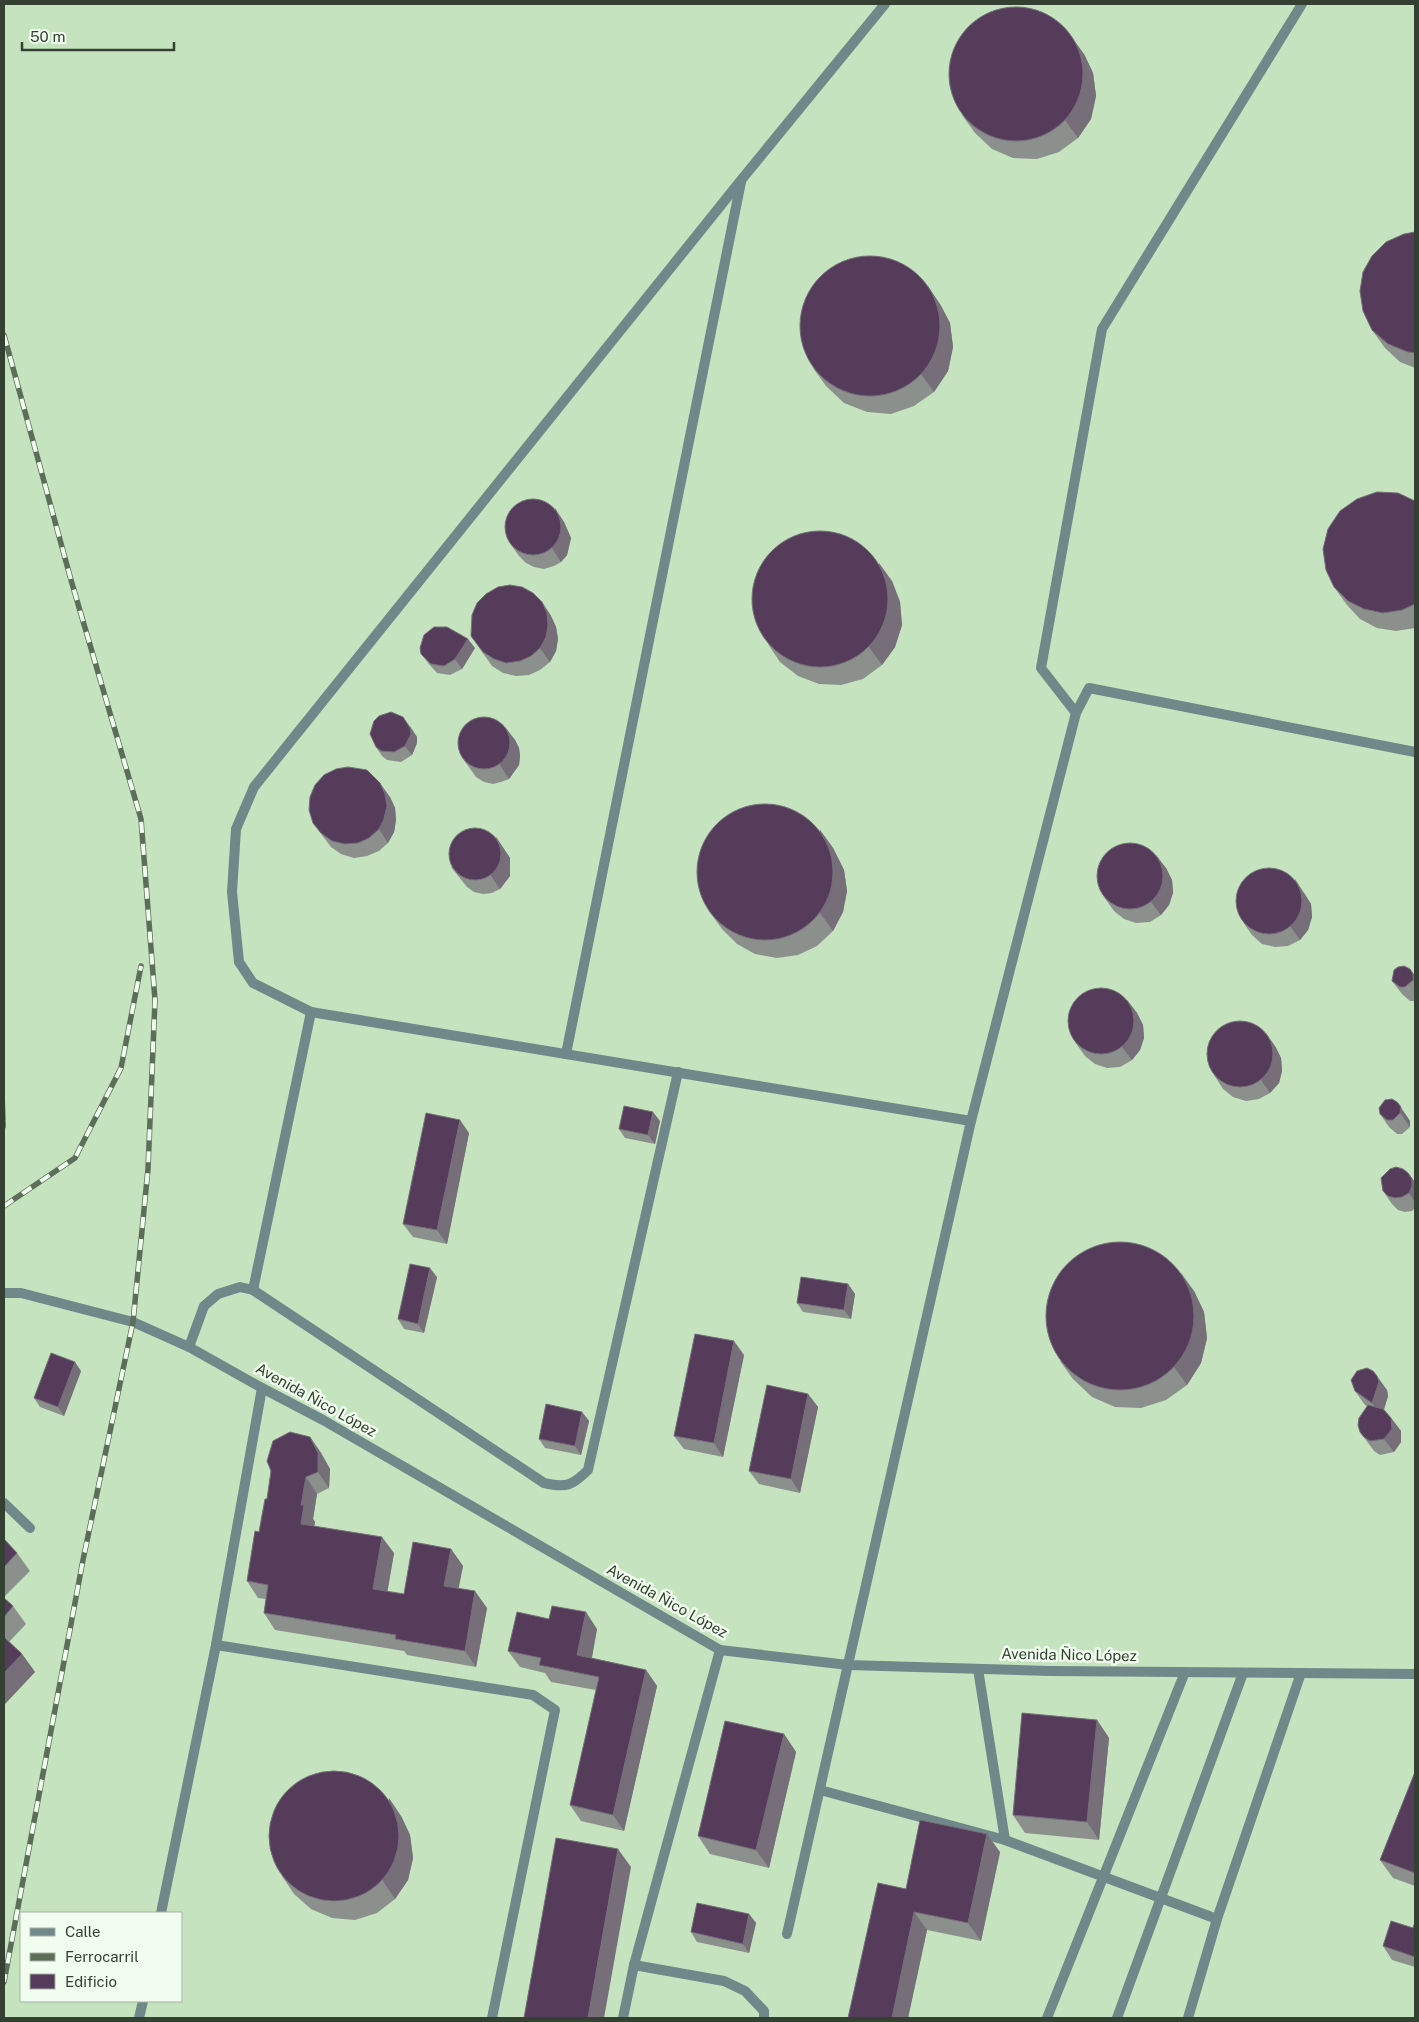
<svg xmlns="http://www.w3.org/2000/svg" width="1419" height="2022" font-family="'Public Sans',sans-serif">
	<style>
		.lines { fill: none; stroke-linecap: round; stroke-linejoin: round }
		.service { stroke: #708889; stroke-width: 10 }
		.minor { stroke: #708889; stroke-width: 10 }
		.rail-casing { stroke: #5c6e59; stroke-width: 5.5 }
		.rail { stroke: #f1feef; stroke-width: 4; stroke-dasharray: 11; stroke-linecap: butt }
		.wall { fill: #8c908c }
		.shaded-wall { fill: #766e79 }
		.building { fill: #553c5b; stroke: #766e79 }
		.labels { text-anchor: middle; stroke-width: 5; stroke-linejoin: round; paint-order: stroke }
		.street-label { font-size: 15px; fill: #344132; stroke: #f1feef }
	</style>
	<rect width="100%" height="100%" fill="#c4e3be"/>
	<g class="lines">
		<g class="service">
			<polyline points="885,4 742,179 254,787 236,829 232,892 239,962 253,983 311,1012 971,1121"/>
			<polyline points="1076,713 1041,668 1102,329 1302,4"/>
			<polyline points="566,1054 741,182"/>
			<polyline points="253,1290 311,1012"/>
			<path d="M189,1347l15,-41 14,-12 22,-7 13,3 291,193c22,5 28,3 44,-13l90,-398"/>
			<polyline points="4,1503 30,1528"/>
			<polyline points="216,1645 533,1695 555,1710 492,2018"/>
			<polyline points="978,1669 1005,1840"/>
			<polyline points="820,1790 1005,1840 1217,1919"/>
			<polyline points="161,1913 216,1645 262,1388"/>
			<polyline points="787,1934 971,1121 1076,713 1089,688 1415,752"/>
			<polyline points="634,1965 724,1981 745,1991 764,2011 764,2018"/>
			<polyline points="139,2018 143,2001"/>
			<polyline points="623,2018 634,1965 720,1650"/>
			<polyline points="1047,2018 1185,1672"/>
			<polyline points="1117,2018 1243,1673"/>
			<polyline points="1188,2018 1217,1919 1301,1673"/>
		</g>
		<polyline class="minor" points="4,1293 21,1293 133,1322 189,1347 262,1388 323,1420 720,1650 848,1665 1050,1671 1415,1674"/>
		<g class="rail-casing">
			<g id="rail">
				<polyline points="4,335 71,580 141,819 155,1000 148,1169 133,1322 83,1560 4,1982"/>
				<polyline points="4,1206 75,1158 121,1068 141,966"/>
			</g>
		</g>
		<use href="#rail" class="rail"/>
	</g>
	<g class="wall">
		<polygon points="1084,54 1093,73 1096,96 1091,119 1078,138 1059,152 1037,159 1013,158 992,149 975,133 962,115"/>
		<polygon points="1415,232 1415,368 1400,362 1385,348 1372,330"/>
		<polygon points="940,304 950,323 953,347 948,371 934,392 914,406 891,414 867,412 844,403 826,386 813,368"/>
		<polygon points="1415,501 1415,628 1396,631 1377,628 1360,619 1347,605 1334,587"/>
		<polygon points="564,522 571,538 567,555 561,562 554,566 544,569 534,567 526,563 519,556 509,542"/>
		<polygon points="892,581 900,602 902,625 895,647 882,665 863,679 841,685 819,684 798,676 780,662 768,644"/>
		<polygon points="542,602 551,616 556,627 558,639 556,651 550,662 540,670 529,675 516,676 503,673 492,666 471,636"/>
		<polygon points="475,648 462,669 450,675 437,673 428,663 421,654"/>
		<polygon points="410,726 417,737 417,743 412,755 401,762 387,760 382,756 376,747"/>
		<polygon points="505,727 515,740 519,748 520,756 519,765 509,779 501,782 493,784 484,782 476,777 461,756"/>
		<polygon points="390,797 395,808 396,820 394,832 388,843 379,851 367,856 354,858 341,854 331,847 313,823"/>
		<polygon points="820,830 833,848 844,870 847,891 843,912 833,931 817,946 798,955 777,958 755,954 737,944 722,929 709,911"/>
		<polygon points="496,837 510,858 510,876 500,889 492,893 483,894 474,892 467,887 451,867"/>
		<polygon points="1166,868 1172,880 1173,893 1169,905 1161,915 1150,922 1136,923 1124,919 1114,911 1104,897"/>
		<polygon points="1304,893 1311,904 1312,917 1308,930 1300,940 1288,946 1275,947 1262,944 1252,935 1243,922"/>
		<polygon points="1410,969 1415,976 1415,1001 1410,1001 1402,994 1392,981"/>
		<polygon points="1127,1000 1137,1013 1143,1025 1144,1038 1140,1050 1132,1060 1120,1067 1107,1068 1095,1064 1085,1056 1075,1042"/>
		<polygon points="1275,1046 1281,1058 1282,1071 1279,1083 1270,1093 1259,1099 1246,1101 1233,1097 1223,1089 1214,1075"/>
		<polygon points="1397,1102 1410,1121 1410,1127 1402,1134 1397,1134 1389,1127 1380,1114"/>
		<polygon points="660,1121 655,1144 625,1138 619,1129"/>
		<polygon points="469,1133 447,1244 413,1237 403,1224"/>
		<polygon points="1415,1182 1415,1208 1412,1211 1405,1212 1398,1210 1392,1204 1383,1191"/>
		<polygon points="437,1277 424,1333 404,1329 398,1319"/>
		<polygon points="848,1284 855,1294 851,1319 803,1312 797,1303"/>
		<polygon points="1194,1291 1204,1312 1207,1338 1201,1363 1187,1385 1166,1400 1141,1408 1115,1407 1092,1397 1073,1379 1060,1361"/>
		<polygon points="744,1355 723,1457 684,1449 674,1436"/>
		<polygon points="81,1371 64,1416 40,1407 34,1398"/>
		<polygon points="1387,1390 1388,1396 1384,1409 1391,1418 1401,1431 1401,1442 1394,1452 1380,1455 1374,1451 1360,1432 1367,1406 1365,1405 1355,1391"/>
		<polygon points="808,1394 818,1407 800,1493 759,1484 749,1471"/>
		<polygon points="582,1412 589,1421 581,1455 545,1448 539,1439"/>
		<polygon points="310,1437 321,1453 330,1469 329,1488 317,1494 313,1519 315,1522 314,1526 394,1553 387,1592 404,1594 451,1549 463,1566 458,1588 487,1608 476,1667 407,1655 404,1651 275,1630 264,1613 266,1599 258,1598 247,1581 259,1532 267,1499"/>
		<polygon points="4,1539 17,1553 30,1571 4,1597"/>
		<polygon points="4,1598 13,1606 26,1624 9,1642 22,1654 35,1672 4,1705"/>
		<polygon points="597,1629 592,1658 646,1670 657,1686 624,1831 581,1821 570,1805 596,1690 551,1682 545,1673 520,1667 508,1651"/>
		<polygon points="1097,1720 1109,1738 1099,1840 1025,1833 1013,1815"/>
		<polygon points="784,1734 796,1752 769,1868 710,1854 698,1836"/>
		<polygon points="1415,1772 1415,1886 1393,1878 1380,1860"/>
		<polygon points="401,1816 410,1835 413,1858 408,1880 395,1899 377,1913 355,1920 332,1918 311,1909 294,1894 282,1876"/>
		<polygon points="1000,1852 981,1941 927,1930 908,2018 848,2018 906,1889"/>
		<polygon points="749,1914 756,1923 749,1953 697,1942 691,1932"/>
		<polygon points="1415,1922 1415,1967 1392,1960 1383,1946 1413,1928"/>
	</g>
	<g class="shaded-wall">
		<polygon points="1071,36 1084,54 1093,73 1096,96 1091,119 1078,138 1065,120"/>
		<polygon points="928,286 940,304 950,323 953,347 948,371 934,392 921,374"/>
		<polygon points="555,508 564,522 571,538 567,555 561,562 552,548"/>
		<polygon points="879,563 892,581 900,602 902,625 895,647 882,665 869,647"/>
		<polygon points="542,602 551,616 556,627 558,639 556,651 550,662 540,648"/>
		<polygon points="468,639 475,648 462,669 455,659"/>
		<polygon points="403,717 417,737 417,743 412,755 405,746"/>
		<polygon points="505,727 515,740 519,748 520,756 519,765 509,779 500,765"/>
		<polygon points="380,783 390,797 395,808 396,820 394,832 388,843 379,829"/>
		<polygon points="820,830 833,848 844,870 847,891 843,912 833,931 820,913"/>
		<polygon points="496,837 510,858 510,876 500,889 491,876"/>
		<polygon points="1156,855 1166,868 1172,880 1173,893 1169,905 1161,915 1151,902"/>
		<polygon points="1295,879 1304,893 1311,904 1312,917 1308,930 1300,940 1290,926"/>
		<polygon points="1410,969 1415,976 1415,984 1413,980"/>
		<polygon points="1127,1000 1137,1013 1143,1025 1144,1038 1140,1050 1132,1060 1122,1047"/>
		<polygon points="1266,1033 1275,1046 1281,1058 1282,1071 1279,1083 1270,1093 1261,1080"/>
		<polygon points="4,1098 5,1100 6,1127 4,1131"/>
		<polygon points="1397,1102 1410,1121 1410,1127 1400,1113"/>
		<polygon points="653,1112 660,1121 655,1144 648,1135"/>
		<polygon points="460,1120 469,1133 447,1244 437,1230"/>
		<polygon points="1408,1173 1415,1182 1415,1202 1409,1193"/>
		<polygon points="430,1268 437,1277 424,1333 418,1324"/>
		<polygon points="1181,1273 1194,1291 1204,1312 1207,1338 1201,1363 1187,1385 1174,1367"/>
		<polygon points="848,1284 855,1294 851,1319 844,1310"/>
		<polygon points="734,1341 744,1355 723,1457 714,1443"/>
		<polygon points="75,1362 81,1371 64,1416 58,1407"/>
		<polygon points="1377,1376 1387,1390 1388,1396 1382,1416 1372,1403"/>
		<polygon points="808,1394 818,1407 800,1493 791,1479"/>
		<polygon points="582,1412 589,1421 581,1455 575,1446"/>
		<polygon points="1391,1418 1401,1431 1401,1442 1394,1452 1384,1439"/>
		<polygon points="310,1437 321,1453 330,1469 329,1488 318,1472"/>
		<polygon points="306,1477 317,1494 313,1519 315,1522 312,1540 301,1524 301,1505"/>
		<polygon points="382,1537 394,1553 385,1606 373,1589"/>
		<polygon points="451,1549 463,1566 456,1602 444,1586"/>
		<polygon points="475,1591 487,1608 476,1667 465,1651"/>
		<polygon points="586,1612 597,1629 589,1672 577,1655"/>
		<polygon points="22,1654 35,1672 4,1705 4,1673"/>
		<polygon points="646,1670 657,1686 624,1831 613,1815"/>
		<polygon points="1097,1720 1109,1738 1099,1840 1087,1822"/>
		<polygon points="784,1734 796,1752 769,1868 756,1850"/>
		<polygon points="389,1798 401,1816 410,1835 413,1858 408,1880 395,1899 383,1881"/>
		<polygon points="987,1834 1000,1852 981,1941 968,1923"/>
		<polygon points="618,1849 631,1867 604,2018 588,2018"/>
		<polygon points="914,1912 927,1930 908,2018 892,2018"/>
		<polygon points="749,1914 756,1923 749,1953 743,1944"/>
	</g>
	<g class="building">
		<circle cx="1016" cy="74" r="67"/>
		<polygon points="1415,232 1415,353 1408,352 1388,344 1372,330 1363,311 1360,291 1363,272 1372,256 1386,242 1404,234"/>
		<circle cx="870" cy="326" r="70"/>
		<polygon points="1377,492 1398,493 1415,501 1415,604 1402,610 1383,613 1364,609 1348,601 1334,587 1326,570 1323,549 1328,529 1340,511 1357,499"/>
		<circle cx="533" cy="527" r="28"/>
		<circle cx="820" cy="599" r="68"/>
		<polygon points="510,585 522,587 533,593 542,602 547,613 548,625 546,637 540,648 531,656 520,661 506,663 494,659 483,652 471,636 472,615 477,603 486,594 498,587"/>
		<polygon points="434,627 447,627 468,639 455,659 444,666 431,664 421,654 420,648 424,635"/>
		<polygon points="391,712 403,717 410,728 411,734 405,746 394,752 381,751 376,747 370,734 374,721 379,716"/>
		<circle cx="484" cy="743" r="26"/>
		<polygon points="348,767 367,770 380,783 385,794 387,806 384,819 379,829 369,838 358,843 345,844 332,841 321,833 313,823 309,810 310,797 315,785 324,775 336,769"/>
		<circle cx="765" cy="872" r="68"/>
		<circle cx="475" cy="854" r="26"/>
		<circle cx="1130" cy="876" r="33"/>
		<circle cx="1269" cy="901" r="33"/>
		<polygon points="1404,966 1410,969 1413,974 1413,980 1405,987 1400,987 1392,981 1394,970 1398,967"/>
		<circle cx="1101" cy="1021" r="33"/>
		<circle cx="1240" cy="1054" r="33"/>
		<polygon points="1392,1099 1397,1102 1401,1107 1400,1113 1393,1120 1387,1120 1380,1114 1379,1108 1385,1100"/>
		<polygon points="624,1106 653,1112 648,1135 619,1129"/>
		<polygon points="426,1113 460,1120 437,1230 403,1224"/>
		<polygon points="1396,1167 1403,1169 1408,1173 1412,1179 1412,1186 1409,1193 1402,1197 1395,1198 1388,1196 1383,1191 1381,1178 1390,1169"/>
		<circle cx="1120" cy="1316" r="74"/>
		<polygon points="410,1264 430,1268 418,1324 398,1319"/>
		<polygon points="801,1277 848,1284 844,1310 797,1303"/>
		<polygon points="695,1334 734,1341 714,1443 674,1436"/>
		<polygon points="51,1353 75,1362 58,1407 34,1398"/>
		<polygon points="1367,1368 1373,1371 1377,1376 1379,1382 1372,1403 1355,1391 1351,1380 1357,1371"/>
		<polygon points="767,1385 808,1394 791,1479 749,1471"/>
		<polygon points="546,1404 582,1412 575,1446 539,1439"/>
		<polygon points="1368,1405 1383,1409 1391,1418 1392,1429 1384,1439 1370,1441 1364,1437 1360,1432 1358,1425 1359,1418"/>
		<polygon points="290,1432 310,1437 318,1453 318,1472 306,1477 301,1505 304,1505 301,1524 382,1537 373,1589 404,1594 413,1542 451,1549 444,1586 475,1591 465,1651 395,1639 396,1635 264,1613 268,1585 247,1581 255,1531 259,1532 265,1499 267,1499 271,1471 267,1461 273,1441"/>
		<polygon points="4,1539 17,1553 4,1567"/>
		<polygon points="4,1598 13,1606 4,1617"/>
		<polygon points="552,1606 586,1612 577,1655 646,1670 613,1815 570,1805 599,1677 539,1665 541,1658 508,1651 517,1612 549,1619"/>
		<polygon points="4,1637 22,1654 4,1673"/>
		<polygon points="1022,1713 1097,1720 1087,1822 1013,1815"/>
		<polygon points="725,1721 784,1734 756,1850 698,1836"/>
		<circle cx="334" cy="1836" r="65"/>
		<polygon points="1415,1772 1415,1873 1380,1860"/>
		<polygon points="920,1820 987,1834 968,1923 914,1912 892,2018 848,2018 878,1883 906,1889"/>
		<polygon points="556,1838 618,1849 588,2018 524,2018"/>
		<polygon points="697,1903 749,1914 743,1944 691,1932"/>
		<polygon points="1391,1921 1413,1928 1415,1922 1415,1957 1383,1946"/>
	</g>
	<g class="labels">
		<g class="street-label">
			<text transform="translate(316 1400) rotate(29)" y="5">Avenida Ñico López</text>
			<text transform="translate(667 1601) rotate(29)" y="5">Avenida Ñico López</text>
			<text transform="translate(1069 1655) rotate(1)" y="5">Avenida Ñico López</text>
		</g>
	</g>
	<rect width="1419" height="2022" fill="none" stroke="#344132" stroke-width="10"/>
	<rect x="20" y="1912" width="162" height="90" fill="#f1feef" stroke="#a5b2a3"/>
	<rect x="30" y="1928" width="25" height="8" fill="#708889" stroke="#a5b2a3"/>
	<text x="65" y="1937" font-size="15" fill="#344132">Calle</text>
	<rect x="30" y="1953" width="25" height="8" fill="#5c6e59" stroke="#a5b2a3"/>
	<text x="65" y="1962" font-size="15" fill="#344132">Ferrocarril</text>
	<rect x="30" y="1974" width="25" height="15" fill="#553c5b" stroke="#a5b2a3"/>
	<text x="65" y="1987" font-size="15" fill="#344132">Edificio</text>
	<path d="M22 42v8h152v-8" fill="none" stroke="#344132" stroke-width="2.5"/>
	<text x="30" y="42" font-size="15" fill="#344132" stroke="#f1feef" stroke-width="4" paint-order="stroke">50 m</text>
</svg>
